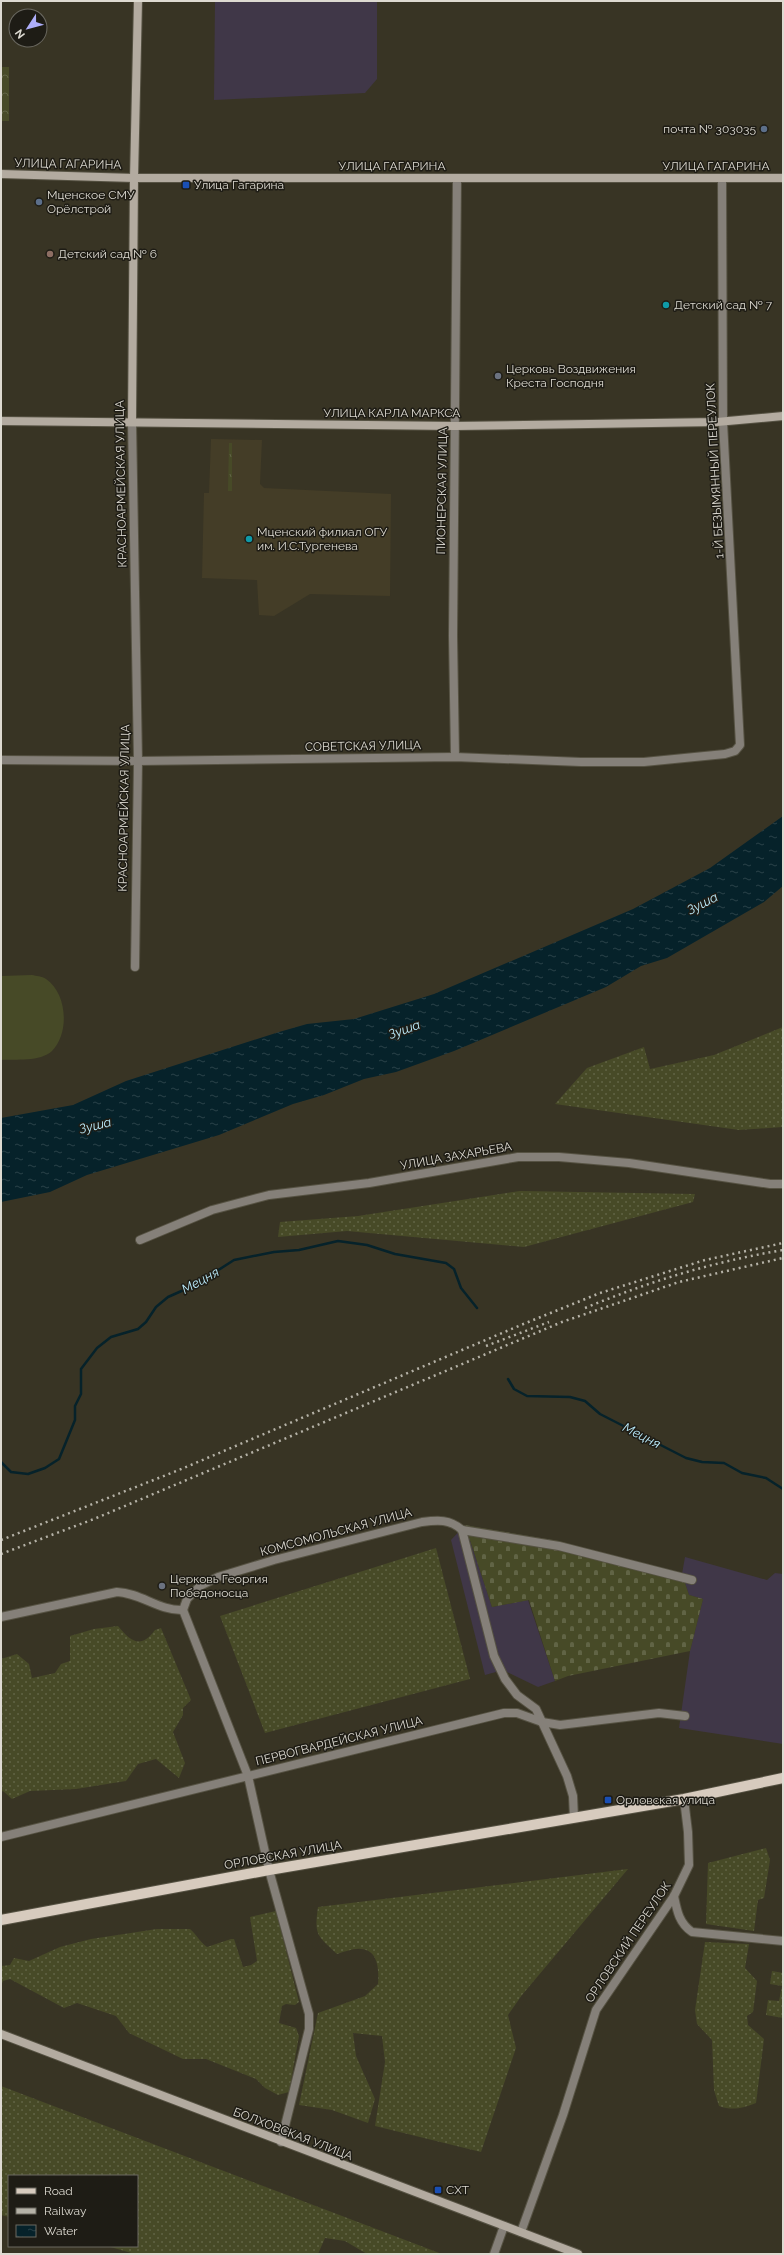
<svg xmlns="http://www.w3.org/2000/svg" width="784" height="2255" font-family="Raleway,sans-serif">
	<style>
		.built { fill: #443d27 }
		.industrial { fill: #403748 }
		.grass { fill: url(#grass-tufts) }
		.forest { fill: url(#forest-crowns) }
		.cemetery { fill: url(#cemetery-stones) }
		.garden { fill: url(#garden-dots) }
		.pitch { fill: #474a27 }
		.water { fill: url(#water-ripples) }
		.lines { fill: none; stroke-linecap: round; stroke-linejoin: round }
		.stream { stroke: #06222a; stroke-width: 2.5 }
		.street-casing { stroke: #565243; stroke-width: 10 }
		.secondary-casing { stroke: #565243; stroke-width: 10 }
		.primary-casing { stroke: #565243; stroke-width: 12 }
		.street { stroke: #858079; stroke-width: 8 }
		.secondary { stroke: #b3aba0; stroke-width: 8 }
		.primary { stroke: #d7cbbe; stroke-width: 10 }
		.rail { stroke: #b5b2a7; stroke-width: 2.5; stroke-dasharray: 2 4; stroke-linecap: butt }
		.service-dot { fill: #5c6f8a; stroke: #1e1c15; stroke-width: 1.5 }
		.transit-dot { fill: #1a4fb4; stroke: #1e1c15; stroke-width: 1.5 }
		.education-dot { fill: #8d6e63; stroke: #1e1c15; stroke-width: 1.5 }
		.culture-dot { fill: #0f9aa8; stroke: #1e1c15; stroke-width: 1.5 }
		.worship-dot { fill: #6b7280; stroke: #1e1c15; stroke-width: 1.5 }
		.labels { text-anchor: middle; stroke-width: 3; stroke-linejoin: round; paint-order: stroke }
		.poi-label { font-size: 12px; fill: #dddad1; stroke: #1e1c15; text-anchor: start }
		.street-label { font-size: 12px; fill: #dddad1; stroke: #1e1c15 }
		.water-label { font-size: 13px; font-style: italic; fill: #bbecfc; stroke: #1e1c15 }
	</style>
	<defs>
		<pattern id="grass-tufts" width="24" height="20" patternUnits="userSpaceOnUse"><rect width="24" height="20" fill="#474a27"/><path d="M3 7l-1-3M5 7V3M7 7l1-3M15 17l-1-3M17 17v-4M19 17l1-3" fill="none" stroke="#616445"/></pattern>
		<pattern id="forest-crowns" width="20" height="18" patternUnits="userSpaceOnUse"><rect width="20" height="18" fill="#474a27"/><path d="M2 6a3 3 0 1 1 6 0M12 15a3 3 0 1 1 6 0" fill="none" stroke="#616445"/></pattern>
		<pattern id="cemetery-stones" width="16" height="16" patternUnits="userSpaceOnUse"><rect width="16" height="16" fill="#474a27"/><path d="M2 7V4a2 2 0 0 1 4 0v3zM10 15v-3a2 2 0 0 1 4 0v3z" fill="#616445"/></pattern>
		<pattern id="garden-dots" width="8" height="8" patternUnits="userSpaceOnUse"><rect width="8" height="8" fill="#474a27"/><path d="M2 2h.1M6 6h.1" fill="none" stroke="#616445" stroke-width="1.8" stroke-linecap="round"/></pattern>
		<pattern id="water-ripples" width="26" height="14" patternUnits="userSpaceOnUse"><rect width="26" height="14" fill="#06222a"/><path d="M2 4q2-2 4 0t4 0M15 11q2-2 4 0t4 0" fill="none" stroke="#2a4248"/></pattern>
	</defs>
	<rect width="100%" height="100%" fill="#383424"/>
	<polygon class="built" points="211,439 262,440 260,484 264,488 391,494 390,596 310,594 274,616 259,615 257,580 202,578 204,493 209,493"/>
	<g class="industrial">
		<polygon points="215,1 377,1 377,79 365,93 214,100"/>
		<polygon points="465,1525 492,1607 528,1600 555,1681 538,1687 503,1670 485,1675 451,1540"/>
		<polygon points="685,1557 767,1580 775,1573 783,1574 783,1744 679,1728 690,1651 703,1599 689,1595 682,1574"/>
	</g>
	<polygon class="grass" points="229,443 232,443 232,491 228,491"/>
	<rect class="forest" x="1" y="67" width="8" height="54"/>
	<polygon class="cemetery" points="465,1525 558,1541 682,1574 689,1595 703,1599 690,1651 568,1676 555,1681 529,1600 492,1607"/>
	<g class="garden">
		<polygon points="783,1027 783,1127 739,1130 555,1104 587,1068 644,1047 650,1069 714,1055"/>
		<polygon points="520,1191 695,1194 693,1202 524,1247 347,1231 278,1237 280,1222 358,1216"/>
		<polygon points="436,1548 470,1679 265,1733 220,1616"/>
		<path d="M118,1626c13,16 23,23 37,4l6,-2 30,72 -8,8v7l-10,17 12,31 -6,15 -23,-19 -18,5 -12,17 -50,8 -46,2 -18,8 -9,-8 -2,1v-133l16,-5 12,10 3,14 23,-5 6,-9 9,-3v-25l24,-7z"/>
		<polygon points="766,1848 770,1860 764,1898 758,1900 754,1931 706,1924 708,1863"/>
		<path d="M628,1869l-106,126 -14,20 8,33 -35,104 -106,-26 10,-64 -3,-26 -29,-3 3,23 19,43 -7,24 -36,-13 -33,-5 19,-92 47,-17 13,-12c1,-12 1,-34 -17,-35 -7,-1 -17,3 -24,5 -20,-19 -23,-19 -19,-47z"/>
		<path d="M276,1911l23,91 -4,3 -9,-1 -4,2 -3,17 17,5 3,8 -10,56 -11,3 -13,-7 -9,-9 -50,-20h-23l-54,-26 -13,-17 -39,-13 -13,5 -54,-29 -7,2 -2,5v-20l9,-1 4,-7 15,3 31,-14 31,-8 66,-10h33c7,6 9,12 17,18l24,-8h3l9,28 8,-2 6,-4 -7,-44z"/>
		<path d="M705,1942l44,2 -4,24 12,13 -4,31 -6,4 1,9 16,14 -8,64c-13,5 -23,8 -37,3l-5,-16 -2,-50 -15,-16 -2,-14z"/>
		<polygon points="772,1971 783,1973 783,2018 766,2015 768,2000 779,2001 782,1986 770,1984"/>
		<polygon points="1,2086 442,2254 367,2254 345,2241 325,2238 318,2254 135,2254 107,2246 137,2246 137,2176 9,2176 9,2217 1,2215"/>
	</g>
	<path class="pitch" d="M32,975c4,1 10,1 14,4 21,14 24,54 6,72 -12,11 -36,8 -51,9v-84z"/>
	<polygon class="water" points="783,816 783,886 764,902 667,958 641,966 606,987 454,1051 396,1072 364,1079 324,1095 293,1104 219,1135 87,1175 50,1192 1,1202 1,1118 73,1105 126,1081 279,1032 307,1024 354,1019 434,994 633,909 710,868"/>
	<g class="lines">
		<g class="stream">
			<polyline points="508,1379 514,1389 527,1396 570,1397 585,1401 600,1414 686,1458 702,1462 724,1463 742,1473 766,1478 783,1489"/>
			<polyline points="1,1462 11,1472 28,1474 45,1468 59,1459 75,1420 75,1406 81,1394 81,1369 97,1348 111,1337 138,1329 146,1322 156,1307 168,1297 195,1285 234,1260 274,1252 299,1250 338,1241 367,1245 395,1254 446,1263 454,1269 461,1288 477,1308"/>
		</g>
		<g class="street-casing">
			<g id="street">
				<polyline points="132,422 138,761 135,967"/>
				<polyline points="455,757 453,636 457,178"/>
				<polyline points="1,760 138,761 455,757 581,762 644,762 725,754 735,751 740,745 723,422 722,178"/>
				<polyline points="140,1240 212,1210 269,1195 369,1183 518,1157 559,1157 629,1163 770,1184 783,1184"/>
				<polyline points="462,1530 494,1656 505,1679 517,1695 536,1709 567,1776 573,1796 574,1818"/>
				<polyline points="183,1610 248,1776 269,1870 309,2014 309,2029 281,2142"/>
				<path d="M183,1610l4,-11 13,-13 18,-9 56,-17 148,-38c16,-2 28,-3 40,8l97,16 133,34"/>
				<path d="M1,1617l116,-25c24,1 42,19 66,18"/>
				<polyline points="1,1837 504,1713 517,1713 542,1722 560,1725 659,1713 685,1716"/>
				<path d="M674,1896c3,15 5,27 18,36l91,9"/>
				<polyline points="521,2232 563,2115 596,2010 674,1896 689,1865 688,1832 684,1799"/>
				<polyline points="494,2254 504,2226"/>
			</g>
		</g>
		<g class="secondary-casing">
			<g id="secondary">
				<polyline points="1,174 134,178 783,178"/>
				<polyline points="1,421 455,426 717,422 783,416"/>
				<polyline points="132,422 134,178 138,1"/>
				<polyline points="1,2034 578,2254"/>
			</g>
		</g>
		<g class="primary-casing">
			<polyline id="primary" points="1,1920 269,1870 684,1799 783,1778"/>
		</g>
		<use href="#street" class="street"/>
		<use href="#secondary" class="secondary"/>
		<use href="#primary" class="primary"/>
		<g class="rail">
			<path d="M585,1308c66,-27 127,-46 198,-58"/>
			<polyline points="486,1346 549,1322"/>
			<polyline points="1,1540 179,1470 521,1325 600,1293 705,1260 783,1243"/>
			<polyline points="1,1554 94,1519 562,1322 679,1282 783,1258"/>
		</g>
	</g>
	<g class="service-dot">
		<circle cx="764" cy="129" r="4"/>
		<circle cx="39" cy="202" r="4"/>
	</g>
	<g class="transit-dot">
		<rect x="182" y="181" width="8" height="8" rx="2"/>
		<rect x="604" y="1796" width="8" height="8" rx="2"/>
		<rect x="434" y="2186" width="8" height="8" rx="2"/>
	</g>
	<circle class="education-dot" cx="50" cy="254" r="4"/>
	<g class="culture-dot">
		<circle cx="666" cy="305" r="4"/>
		<circle cx="249" cy="539" r="4"/>
	</g>
	<g class="worship-dot">
		<circle cx="498" cy="376" r="4"/>
		<circle cx="162" cy="1586" r="4"/>
	</g>
	<g class="labels">
		<g class="poi-label">
			<text x="756" y="133" text-anchor="end">почта № 303035</text>
			<text x="194" y="189">Улица Гагарина</text>
			<text x="47" y="199">Мценское СМУ<tspan x="47" dy="14">Орёлстрой</tspan></text>
			<text x="58" y="258">Детский сад № 6</text>
			<text x="674" y="309">Детский сад № 7</text>
			<text x="506" y="373">Церковь Воздвижения<tspan x="506" dy="14">Креста Господня</tspan></text>
			<text x="257" y="536">Мценский филиал ОГУ<tspan x="257" dy="14">им. И.С.Тургенева</tspan></text>
			<text x="170" y="1583">Церковь Георгия<tspan x="170" dy="14">Победоносца</tspan></text>
			<text x="616" y="1804">Орловская улица</text>
			<text x="446" y="2194">СХТ</text>
		</g>
		<g class="street-label">
			<text transform="translate(68 164) rotate(1)" y="4">УЛИЦА ГАГАРИНА</text>
			<text x="392" y="170">УЛИЦА ГАГАРИНА</text>
			<text x="716" y="170">УЛИЦА ГАГАРИНА</text>
			<text x="392" y="417">УЛИЦА КАРЛА МАРКСА</text>
			<text transform="translate(715 471) rotate(-93)" y="4">1-Й БЕЗЫМЯННЫЙ ПЕРЕУЛОК</text>
			<text transform="translate(121 484) rotate(-91)" y="4">КРАСНОАРМЕЙСКАЯ УЛИЦА</text>
			<text transform="translate(442 491) rotate(-89)" y="4">ПИОНЕРСКАЯ УЛИЦА</text>
			<text transform="translate(363 746) rotate(-1)" y="4">СОВЕТСКАЯ УЛИЦА</text>
			<text transform="translate(124 808) rotate(-89)" y="4">КРАСНОАРМЕЙСКАЯ УЛИЦА</text>
			<text transform="translate(456 1156) rotate(-10)" y="4">УЛИЦА ЗАХАРЬЕВА</text>
			<text transform="translate(336 1532) rotate(-15)" y="4">КОМСОМОЛЬСКАЯ УЛИЦА</text>
			<text transform="translate(339 1741) rotate(-14)" y="4">ПЕРВОГВАРДЕЙСКАЯ УЛИЦА</text>
			<text transform="translate(283 1855) rotate(-10)" y="4">ОРЛОВСКАЯ УЛИЦА</text>
			<text transform="translate(628 1942) rotate(-56)" y="4">ОРЛОВСКИЙ ПЕРЕУЛОК</text>
			<text transform="translate(293 2134) rotate(21)" y="4">БОЛХОВСКАЯ УЛИЦА</text>
		</g>
		<g class="water-label">
			<text transform="translate(702 903) rotate(-28)" y="5">Зуша</text>
			<text transform="translate(404 1029) rotate(-20)" y="5">Зуша</text>
			<text transform="translate(95 1125) rotate(-14)" y="5">Зуша</text>
			<text transform="translate(200 1280) rotate(-29)" y="5">Мецня</text>
			<text transform="translate(642 1435) rotate(27)" y="5">Мецня</text>
		</g>
	</g>
	<rect width="784" height="2255" fill="none" stroke="#dddad1" stroke-width="4"/>
	<rect x="8" y="2175" width="130" height="72" fill="#1e1c15" stroke="#6a6860"/>
	<rect x="16" y="2188" width="20" height="6" fill="#d7cbbe" stroke="#6a6860"/>
	<text x="44" y="2195" font-size="12" fill="#dddad1">Road</text>
	<rect x="16" y="2208" width="20" height="6" fill="#b5b2a7" stroke="#6a6860"/>
	<text x="44" y="2215" font-size="12" fill="#dddad1">Railway</text>
	<rect x="16" y="2225" width="20" height="12" fill="url(#water-ripples)" stroke="#6a6860"/>
	<text x="44" y="2235" font-size="12" fill="#dddad1">Water</text>
	<g transform="translate(28 28) rotate(234)"><circle r="19" fill="#1e1c15" stroke="#6a6860"/>
	<path d="M0-3L7 15L0 10L-7 15Z" fill="#aeaefa"/>
	<text y="-6" font-size="11" font-weight="bold" text-anchor="middle" fill="#dddad1">N</text>
	</g>
</svg>
